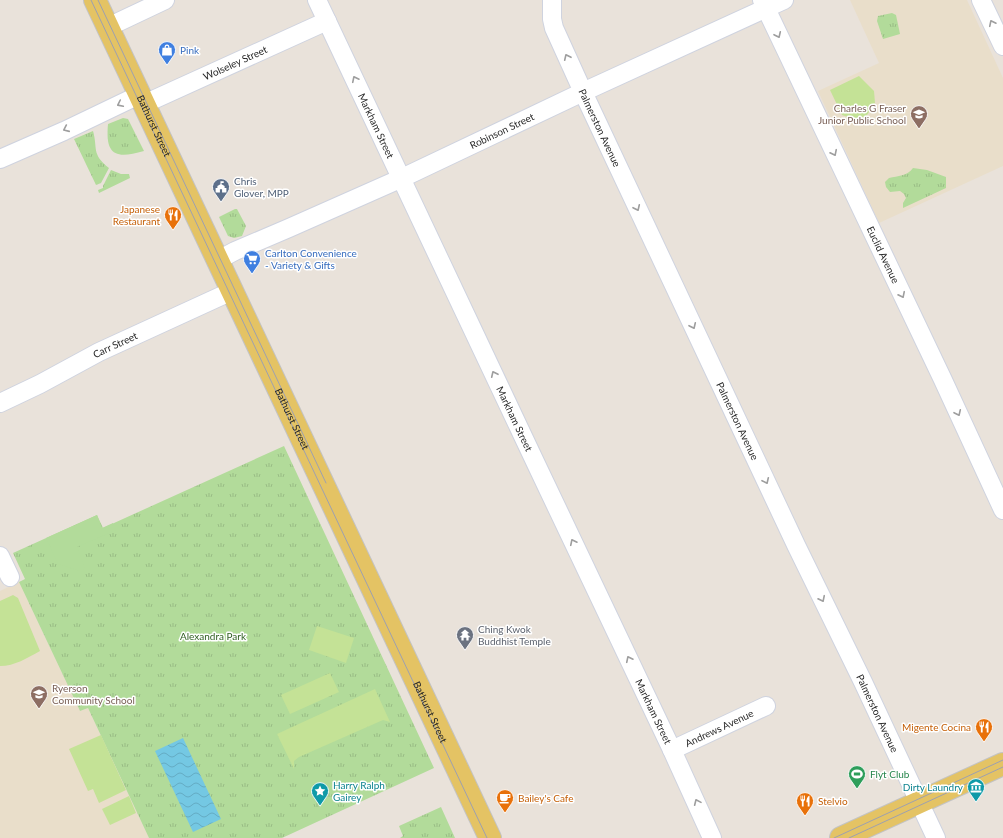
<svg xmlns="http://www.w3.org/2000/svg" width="1003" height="838" font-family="Lato,sans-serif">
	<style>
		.education { fill: #e9deca }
		.grass { fill: url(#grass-tufts) }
		.garden { fill: #b2db9a }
		.pitch { fill: #c4e296 }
		.water { fill: url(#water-waves) }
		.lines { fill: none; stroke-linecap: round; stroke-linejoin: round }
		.minor-casing { stroke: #cfd3df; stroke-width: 20 }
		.major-casing { stroke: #c3c3c3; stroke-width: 24 }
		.minor { stroke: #fff; stroke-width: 18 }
		.major { stroke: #e4c364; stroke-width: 22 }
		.tram { stroke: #9da0b0; stroke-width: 1 }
		.oneway { stroke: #9e9e9e }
		.labels { text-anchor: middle; stroke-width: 3; stroke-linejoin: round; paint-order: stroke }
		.shop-label { font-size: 10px; fill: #366cbe; stroke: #fff; text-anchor: start }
		.street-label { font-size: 10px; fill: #272727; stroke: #fff }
		.education-label { font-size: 10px; fill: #785e54; stroke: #fff; text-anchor: end }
		.service-label { font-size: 10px; fill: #4e5e75; stroke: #fff; text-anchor: start }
		.food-label { font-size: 10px; fill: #c56008; stroke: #fff; text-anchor: end }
		.worship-label { font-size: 10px; fill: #5b616d; stroke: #fff; text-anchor: start }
		.park-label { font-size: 10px; fill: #2d5d1f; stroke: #fff }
		.leisure-label { font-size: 10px; fill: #27864d; stroke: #fff; text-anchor: start }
		.culture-label { font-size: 10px; fill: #0d838f; stroke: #fff; text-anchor: start }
	</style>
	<defs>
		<pattern id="grass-tufts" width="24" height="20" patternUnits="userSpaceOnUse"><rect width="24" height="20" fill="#b2db9a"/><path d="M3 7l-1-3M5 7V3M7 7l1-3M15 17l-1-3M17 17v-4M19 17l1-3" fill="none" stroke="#99bc85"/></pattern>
		<pattern id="water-waves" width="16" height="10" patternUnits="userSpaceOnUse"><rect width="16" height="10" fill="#74c8e3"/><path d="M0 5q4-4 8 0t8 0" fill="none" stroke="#64acc3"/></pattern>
	</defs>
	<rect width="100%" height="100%" fill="#e9e2da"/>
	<g class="education">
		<polygon points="850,0 967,0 1003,78 1003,166 879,223 818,91 879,63"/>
		<polygon points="19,582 80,711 88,708 149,838 0,838 0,591"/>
	</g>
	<g class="grass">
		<polygon points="892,13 896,15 900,34 883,39 877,21 878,16"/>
		<path d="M123,118l5,1 16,32c-28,8 -39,5 -36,-27z"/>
		<path d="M93,131c5,17 -2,23 16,37l-8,15 -5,2 -22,-46z"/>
		<path d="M913,168l14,2 19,7v11l-43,20v-5l3,-5 -2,-4 -4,-3 -10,1 -4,-5 -1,-5 4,-4c9,-2 18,-2 24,-10z"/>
		<polygon points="111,170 121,174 129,174 130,178 99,193 98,190 103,188 103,186"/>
		<polygon points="235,209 237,209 246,226 242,236 234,238 228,236 219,217"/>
		<polygon points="284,446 434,768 282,838 149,838 88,708 80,711 19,582 25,579 13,553 97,515 103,528"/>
		<polygon points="441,807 455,838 400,838 403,836 399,826"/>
	</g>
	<polygon class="garden" points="97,515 102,528 113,523 116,530 77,547 85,568 80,571 58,564 46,538"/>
	<g class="pitch">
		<polygon points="859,76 874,91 875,103 867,115 856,120 842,115 830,90"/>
		<path d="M13,595l5,3 22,53c-13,7 -25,15 -40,15v-65z"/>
		<polygon points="317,626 354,638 346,663 309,650"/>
		<polygon points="330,673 339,692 290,714 281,695"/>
		<polygon points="375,689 390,722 383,720 299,757 294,761 294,769 277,734"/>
		<polygon points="101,735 126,790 99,803 93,789 88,791 69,749"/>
		<polygon points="129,796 136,813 110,825 102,809"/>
	</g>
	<polygon class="water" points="183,738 221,819 193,832 155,751"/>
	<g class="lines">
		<g class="minor-casing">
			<g id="minor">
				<path id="s1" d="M317,0l221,468 134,282 40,88"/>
				<path id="s2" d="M552,0v19l2,9 29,64 213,453 67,137 73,156"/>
				<path id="s3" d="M762,0l181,380 60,130"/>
				<polyline points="981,0 1003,46"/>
				<polyline points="108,27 165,0"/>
				<path id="s4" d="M144,104l183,-83"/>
				<polyline points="0,159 64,131 139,95"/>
				<path id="s5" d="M218,260l17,-9 54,-23 113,-50 181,-86 201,-92"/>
				<path id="s6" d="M0,403l40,-19 59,-32 133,-61"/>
				<polyline points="0,556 10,577"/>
				<path id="s7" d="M672,750l94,-44"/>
			</g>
		</g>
		<g class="major-casing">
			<g id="major">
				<path id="s8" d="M95,0l395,838"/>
				<polyline points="841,838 1003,764"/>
			</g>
		</g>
		<use href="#minor" class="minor"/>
		<use href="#major" class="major"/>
		<g class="tram">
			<polyline points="91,0 487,838"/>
			<polyline points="98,0 326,483"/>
			<polyline points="834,838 1003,760"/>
			<polyline points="849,838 1003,767"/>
		</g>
	</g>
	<defs><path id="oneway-chevron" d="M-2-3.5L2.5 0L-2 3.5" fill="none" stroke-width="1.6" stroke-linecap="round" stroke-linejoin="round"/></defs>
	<g class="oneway">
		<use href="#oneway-chevron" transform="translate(992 23) rotate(-116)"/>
		<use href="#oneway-chevron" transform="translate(778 35) rotate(65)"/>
		<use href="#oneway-chevron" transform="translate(567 57) rotate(-115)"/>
		<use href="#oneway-chevron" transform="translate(355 79) rotate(-116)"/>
		<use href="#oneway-chevron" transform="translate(120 104) rotate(154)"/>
		<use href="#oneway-chevron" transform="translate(66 129) rotate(156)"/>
		<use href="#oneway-chevron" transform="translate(834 153) rotate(64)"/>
		<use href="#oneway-chevron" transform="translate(637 208) rotate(65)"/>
		<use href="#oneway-chevron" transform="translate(902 295) rotate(64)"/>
		<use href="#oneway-chevron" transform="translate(693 326) rotate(65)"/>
		<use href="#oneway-chevron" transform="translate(494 374) rotate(-115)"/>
		<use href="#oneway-chevron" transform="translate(958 413) rotate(65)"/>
		<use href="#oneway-chevron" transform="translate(766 481) rotate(65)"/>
		<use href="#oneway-chevron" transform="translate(573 542) rotate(-116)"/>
		<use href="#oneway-chevron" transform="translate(822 599) rotate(64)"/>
		<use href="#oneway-chevron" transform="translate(629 659) rotate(-116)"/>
		<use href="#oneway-chevron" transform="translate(697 802) rotate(-114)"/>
	</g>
	<defs>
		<g id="shop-pin" transform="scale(0.9)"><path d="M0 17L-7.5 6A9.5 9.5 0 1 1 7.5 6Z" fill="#3f7fe0" stroke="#fff"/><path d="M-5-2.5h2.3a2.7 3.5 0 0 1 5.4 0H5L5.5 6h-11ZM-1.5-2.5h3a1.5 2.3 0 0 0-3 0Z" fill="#fff"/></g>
		<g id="school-pin" transform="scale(0.9)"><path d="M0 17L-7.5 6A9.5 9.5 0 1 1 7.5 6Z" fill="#8d6e63" stroke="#fff"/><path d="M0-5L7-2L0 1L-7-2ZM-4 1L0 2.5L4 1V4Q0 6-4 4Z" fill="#fff"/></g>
		<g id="civic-pin" transform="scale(0.9)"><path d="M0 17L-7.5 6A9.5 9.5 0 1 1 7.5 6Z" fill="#5c6f8a" stroke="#fff"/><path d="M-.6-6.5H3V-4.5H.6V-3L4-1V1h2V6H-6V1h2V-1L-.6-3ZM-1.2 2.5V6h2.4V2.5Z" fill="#fff"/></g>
		<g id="restaurant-pin" transform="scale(0.9)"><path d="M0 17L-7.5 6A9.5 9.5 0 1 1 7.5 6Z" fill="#e8710a" stroke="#fff"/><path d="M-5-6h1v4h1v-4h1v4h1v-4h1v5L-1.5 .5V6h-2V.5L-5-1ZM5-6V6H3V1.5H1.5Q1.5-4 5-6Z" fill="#fff"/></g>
		<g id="supermarket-pin" transform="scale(0.9)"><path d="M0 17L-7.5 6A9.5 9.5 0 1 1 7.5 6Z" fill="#3f7fe0" stroke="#fff"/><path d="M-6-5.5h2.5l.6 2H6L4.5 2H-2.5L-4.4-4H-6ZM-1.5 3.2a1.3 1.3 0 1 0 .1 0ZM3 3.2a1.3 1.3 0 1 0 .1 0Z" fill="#fff"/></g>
		<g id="temple-pin" transform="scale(0.9)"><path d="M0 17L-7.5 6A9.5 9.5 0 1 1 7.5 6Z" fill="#6b7280" stroke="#fff"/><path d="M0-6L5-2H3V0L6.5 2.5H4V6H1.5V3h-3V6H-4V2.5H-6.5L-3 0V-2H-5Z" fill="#fff"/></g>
		<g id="stadium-pin" transform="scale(0.9)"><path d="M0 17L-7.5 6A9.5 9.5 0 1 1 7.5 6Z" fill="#2e9e5b" stroke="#fff"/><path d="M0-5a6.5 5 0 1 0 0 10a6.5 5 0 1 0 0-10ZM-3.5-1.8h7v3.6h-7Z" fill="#fff"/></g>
		<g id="museum-pin" transform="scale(0.9)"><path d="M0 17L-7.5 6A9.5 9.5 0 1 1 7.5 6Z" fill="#0f9aa8" stroke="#fff"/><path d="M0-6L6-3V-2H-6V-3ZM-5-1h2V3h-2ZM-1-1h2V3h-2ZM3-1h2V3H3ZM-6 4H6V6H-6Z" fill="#fff"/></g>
		<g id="sight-pin" transform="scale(0.9)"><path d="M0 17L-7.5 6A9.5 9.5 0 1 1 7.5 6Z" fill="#0f9aa8" stroke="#fff"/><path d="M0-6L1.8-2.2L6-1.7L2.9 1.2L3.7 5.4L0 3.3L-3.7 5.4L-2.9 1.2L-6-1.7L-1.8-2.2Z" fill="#fff"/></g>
		<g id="cafe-pin" transform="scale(0.9)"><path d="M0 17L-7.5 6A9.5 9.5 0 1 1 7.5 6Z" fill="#e8710a" stroke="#fff"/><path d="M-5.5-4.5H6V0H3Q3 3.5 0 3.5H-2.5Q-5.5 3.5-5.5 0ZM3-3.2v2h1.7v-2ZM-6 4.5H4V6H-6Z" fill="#fff"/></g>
	</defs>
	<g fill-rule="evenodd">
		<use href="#shop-pin" x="167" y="50"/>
		<use href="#school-pin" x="919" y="114"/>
		<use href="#civic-pin" x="221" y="187"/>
		<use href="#restaurant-pin" x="173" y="215"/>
		<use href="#supermarket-pin" x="252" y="259"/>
		<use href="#temple-pin" x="465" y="635"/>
		<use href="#school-pin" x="39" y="694"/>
		<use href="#restaurant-pin" x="984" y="727"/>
		<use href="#stadium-pin" x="857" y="774"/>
		<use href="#museum-pin" x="976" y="787"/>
		<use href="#sight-pin" x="320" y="791"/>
		<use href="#cafe-pin" x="505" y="798"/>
		<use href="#restaurant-pin" x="805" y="801"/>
	</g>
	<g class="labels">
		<g class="shop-label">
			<text x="180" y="54">Pink</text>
			<text x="265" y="257">Carlton Convenience<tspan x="265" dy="12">- Variety &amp; Gifts</tspan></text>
		</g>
		<g class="street-label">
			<text dy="4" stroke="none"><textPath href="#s4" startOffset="100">Wolseley Street</textPath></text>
			<text dy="4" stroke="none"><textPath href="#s8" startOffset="139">Bathurst Street</textPath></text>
			<text dy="4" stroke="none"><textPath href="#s1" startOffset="139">Markham Street</textPath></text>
			<text dy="4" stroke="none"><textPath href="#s2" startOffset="138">Palmerston Avenue</textPath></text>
			<text dy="4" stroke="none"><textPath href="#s5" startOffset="312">Robinson Street</textPath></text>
			<text dy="4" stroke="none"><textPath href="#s3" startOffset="282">Euclid Avenue</textPath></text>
			<text dy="4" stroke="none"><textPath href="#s6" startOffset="129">Carr Street</textPath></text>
			<text dy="4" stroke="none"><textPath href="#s8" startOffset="463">Bathurst Street</textPath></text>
			<text dy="4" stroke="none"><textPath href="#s1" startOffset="463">Markham Street</textPath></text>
			<text dy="4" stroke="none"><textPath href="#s2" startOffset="462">Palmerston Avenue</textPath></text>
			<text dy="4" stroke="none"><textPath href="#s8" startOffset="787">Bathurst Street</textPath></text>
			<text dy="4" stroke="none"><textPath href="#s1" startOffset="787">Markham Street</textPath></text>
			<text dy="4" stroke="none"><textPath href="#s2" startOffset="786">Palmerston Avenue</textPath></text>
			<text dy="4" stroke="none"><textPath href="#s7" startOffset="52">Andrews Avenue</textPath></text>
		</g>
		<g class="education-label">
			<text x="906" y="112">Charles G Fraser<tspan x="906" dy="12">Junior Public School</tspan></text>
			<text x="52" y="692" text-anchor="start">Ryerson<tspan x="52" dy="12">Community School</tspan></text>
		</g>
		<g class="service-label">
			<text x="234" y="185">Chris<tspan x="234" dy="12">Glover, MPP</tspan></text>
		</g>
		<g class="food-label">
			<text x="160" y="213">Japanese<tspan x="160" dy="12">Restaurant</tspan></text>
			<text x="971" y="731">Migente Cocina</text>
			<text x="518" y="802" text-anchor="start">Bailey's Cafe</text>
			<text x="818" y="805" text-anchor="start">Stelvio</text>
		</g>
		<g class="worship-label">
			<text x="478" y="633">Ching Kwok<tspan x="478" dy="12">Buddhist Temple</tspan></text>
		</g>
		<g class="park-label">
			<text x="213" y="640">Alexandra Park</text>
		</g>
		<g class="leisure-label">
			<text x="870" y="778">Flyt Club</text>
		</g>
		<g class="culture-label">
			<text x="333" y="789">Harry Ralph<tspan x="333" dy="12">Gairey</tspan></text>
			<text x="963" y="791" text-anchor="end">Dirty Laundry</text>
		</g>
	</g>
</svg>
